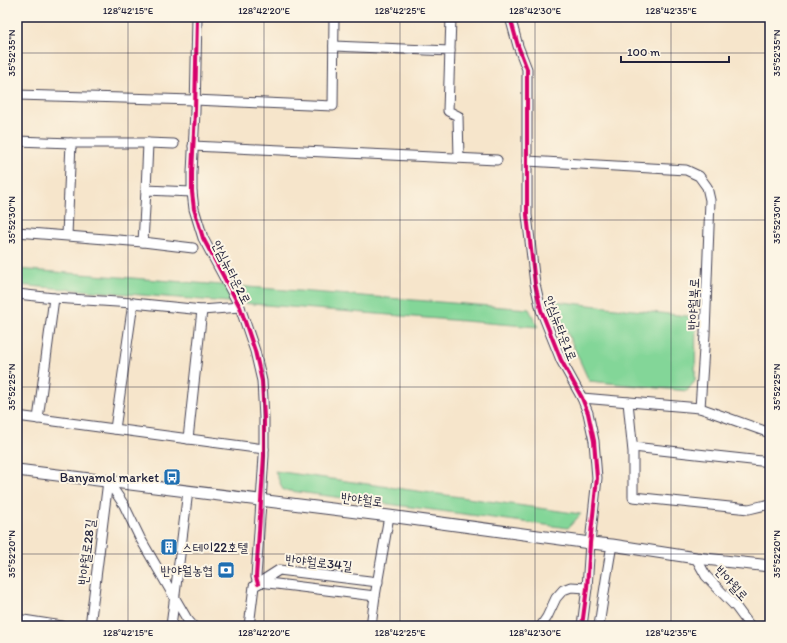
<svg xmlns="http://www.w3.org/2000/svg" width="787" height="643" font-family="Itim,'Poor Story',sans-serif">
	<style>
		.green { fill: #83d698; stroke: #527c6a }
		.lines { fill: none; stroke-linecap: round; stroke-linejoin: round }
		.minor-casing { stroke: #423f51; stroke-width: 11 }
		.major-casing { stroke: #423f51; stroke-width: 13 }
		.minor { stroke: #fff; stroke-width: 9 }
		.major { stroke: #fff; stroke-width: 11 }
		.cycleway-casing { stroke: #fcf5e5; stroke-width: 6 }
		.cycleway { stroke: #d6006c; stroke-width: 4 }
		.ticks { fill: none; stroke: #22223b; stroke-width: 1; stroke-opacity: 0.45 }
		.labels { text-anchor: middle; stroke-width: 4; stroke-linejoin: round; paint-order: stroke }
		.street-label { font-size: 13px; fill: #22223b; stroke: #fcf5e5 }
		.poi-label { font-size: 13px; fill: #22223b; stroke: #fcf5e5; text-anchor: end }
		.neatline { fill: none; stroke: #22223b; stroke-width: 1.5 }
		.ticks-label { font-size: 10px; text-anchor: middle; fill: #22223b }
	</style>
	<rect width="100%" height="100%" fill="#fcf5e5"/>
	<filter id="ink" filterUnits="userSpaceOnUse"><feTurbulence type="fractalNoise" baseFrequency=".025" numOctaves="2"/><feDisplacementMap in="SourceGraphic" scale="8" xChannelSelector="R" yChannelSelector="G"/><feConvolveMatrix kernelMatrix="1 2 1 2 8 2 1 2 1" color-interpolation-filters="sRGB"/></filter>
	<filter id="wash" filterUnits="userSpaceOnUse"><feTurbulence type="fractalNoise" baseFrequency=".012" numOctaves="4" result="noise"/><feDisplacementMap in="SourceGraphic" scale="16" xChannelSelector="R" yChannelSelector="G"/><feGaussianBlur stdDeviation="0.9" result="paint"/><feColorMatrix in="noise" values="0 0 0 0 0 0 0 0 0 0 0 0 0 0 0 0 0 1.4 0 .05"/><feComposite in="paint" operator="in"/></filter>
	<g filter="url(#wash)">
		<rect width="100%" height="100%" fill="#f6e5cb"/>
		<g class="green">
			<polygon points="17,269 529,309 538,327 17,285"/>
			<polygon points="553,301 696,317 695,381 687,391 589,381"/>
			<polygon points="275,471 581,514 568,528 283,490"/>
		</g>
	</g>
	<g filter="url(#ink)">
		<g class="lines">
			<g class="minor-casing">
				<g id="minor">
					<polyline points="197,17 195,111 192,173 192,192 194,209 203,238 240,307 255,351 262,381 264,418 264,456 256,577 258,584"/>
					<polyline points="451,17 448,111 458,116 459,158"/>
					<polyline points="510,17 518,46 527,69 527,215 535,284 541,310 561,360 582,398 588,413 594,441 597,478 590,543 587,588 582,626"/>
					<polyline points="334,46 450,51"/>
					<polyline points="17,95 194,100 333,106 334,17"/>
					<polyline points="17,141 71,143 148,143 146,190 143,242 17,232"/>
					<polyline points="148,143 174,144"/>
					<polyline points="193,146 497,160"/>
					<polyline points="527,161 686,170 699,176 707,187 710,200 705,334 700,408"/>
					<polyline points="146,190 192,192"/>
					<polyline points="67,235 71,143"/>
					<polyline points="143,242 193,248"/>
					<polyline points="17,294 54,298 133,303 202,310 240,307"/>
					<polyline points="582,398 700,408 770,433"/>
					<polyline points="628,402 633,452 633,497 749,509 770,504"/>
					<polyline points="17,416 264,449"/>
					<polyline points="38,419 54,298"/>
					<polyline points="115,429 133,303"/>
					<polyline points="188,439 202,310"/>
					<polyline points="633,447 770,462"/>
					<polyline points="108,481 124,505 140,538 187,619 193,626"/>
					<polyline points="696,558 706,576 736,607 750,626"/>
					<polyline points="260,582 375,596"/>
					<polyline points="17,619 62,626"/>
					<polyline points="90,626 108,481"/>
					<polyline points="171,626 188,491"/>
					<polyline points="249,626 254,586 279,570 378,582"/>
					<polyline points="371,626 375,596 389,516"/>
					<polyline points="541,626 547,617 556,598 563,590 571,587 587,588"/>
					<path d="M599,626c4,-27 8,-54 13,-81"/>
				</g>
			</g>
			<g class="major-casing">
				<polyline id="major" points="17,470 389,516 590,543 612,545 696,558 770,566"/>
			</g>
			<use href="#minor" class="minor"/>
			<use href="#major" class="major"/>
			<g class="cycleway-casing">
				<g id="cycleway">
					<polyline points="197,17 195,111 192,173 192,192 194,209 203,238 240,307 255,351 262,381 264,418 264,456 256,577 258,584"/>
					<polyline points="510,17 518,46 527,69 527,215 535,284 541,310 561,360 582,398 588,413 594,441 597,478 590,543 587,588 582,626"/>
				</g>
			</g>
			<use href="#cycleway" class="cycleway"/>
		</g>
	</g>
	<path class="ticks" d="M128,17v609M264,17v609M400,17v609M535,17v609M671,17v609M17,53h753M17,220h753M17,387h753M17,554h753"/>
	<defs>
		<g id="bus-square" transform="scale(0.9)"><rect x="-9" y="-9" width="18" height="18" rx="4" fill="#1f6fb2" stroke="#fcf5e5"/><path d="M-5-6H5V4H4V6H2V4H-2V6H-4V4H-5ZM-3.5-4V0h7V-4ZM-3.5 1.2v1.5H-2V1.2ZM2 1.2v1.5H3.5V1.2Z" fill="#fff"/></g>
		<g id="building-square" transform="scale(0.9)"><rect x="-9" y="-9" width="18" height="18" rx="4" fill="#1f6fb2" stroke="#fcf5e5"/><path d="M-4-6H4V6H1V3H-1V6H-4ZM-2.5-4.3h1.7v1.8h-1.7ZM.8-4.3h1.7v1.8H.8ZM-2.5-1h1.7V.8h-1.7ZM.8-1h1.7V.8H.8Z" fill="#fff"/></g>
		<g id="bank-square" transform="scale(0.9)"><rect x="-9" y="-9" width="18" height="18" rx="4" fill="#1f6fb2" stroke="#fcf5e5"/><path d="M-6-4H6V4H-6ZM0-2.3a2.3 2.3 0 1 0 0 4.6a2.3 2.3 0 1 0 0-4.6Z" fill="#fff"/></g>
	</defs>
	<g fill-rule="evenodd">
		<use href="#bus-square" x="172" y="477"/>
		<use href="#building-square" x="169" y="547"/>
		<use href="#bank-square" x="226" y="570"/>
	</g>
	<g class="labels">
		<g class="street-label">
			<text transform="translate(232 272) rotate(63)" y="5">안심뉴타운2로</text>
			<text transform="translate(693 304) rotate(-88)" y="5">반야월북로</text>
			<text transform="translate(561 328) rotate(69)" y="5">안심뉴타운1로</text>
			<text transform="translate(362 499) rotate(7)" y="5">반야월로</text>
			<text transform="translate(86 552) rotate(-83)" y="5">반야월로28길</text>
			<text transform="translate(319 562) rotate(6)" y="5">반야월로34길</text>
			<text transform="translate(732 583) rotate(48)" y="5">반야월로</text>
		</g>
		<g class="poi-label">
			<text x="159" y="482">Banyamol market</text>
			<text x="182" y="552" text-anchor="start">스테이22호텔</text>
			<text x="213" y="575">반야월농협</text>
		</g>
	</g>
	<rect width="787" height="643" fill="none" stroke="#fcf5e5" stroke-width="44"/>
	<path d="M621 56v6h108v-6" fill="none" stroke="#22223b" stroke-width="2"/>
	<text x="627" y="56" font-size="12" fill="#22223b" stroke="#fcf5e5" stroke-width="3" paint-order="stroke">100 m</text>
	<rect x="22" y="22" width="743" height="599" class="neatline"/>
	<g class="ticks-label">
		<text x="128" y="14">128°42'15"E</text>
		<text x="264" y="14">128°42'20"E</text>
		<text x="400" y="14">128°42'25"E</text>
		<text x="535" y="14">128°42'30"E</text>
		<text x="671" y="14">128°42'35"E</text>
		<text transform="translate(11 53) rotate(-90)" y="4">35°52'35"N</text>
		<text transform="translate(776 53) rotate(-90)" y="4">35°52'35"N</text>
		<text transform="translate(11 220) rotate(-90)" y="4">35°52'30"N</text>
		<text transform="translate(776 220) rotate(-90)" y="4">35°52'30"N</text>
		<text transform="translate(11 387) rotate(-90)" y="4">35°52'25"N</text>
		<text transform="translate(776 387) rotate(-90)" y="4">35°52'25"N</text>
		<text transform="translate(11 554) rotate(-90)" y="4">35°52'20"N</text>
		<text transform="translate(776 554) rotate(-90)" y="4">35°52'20"N</text>
		<text x="128" y="636">128°42'15"E</text>
		<text x="264" y="636">128°42'20"E</text>
		<text x="400" y="636">128°42'25"E</text>
		<text x="535" y="636">128°42'30"E</text>
		<text x="671" y="636">128°42'35"E</text>
	</g>
</svg>
